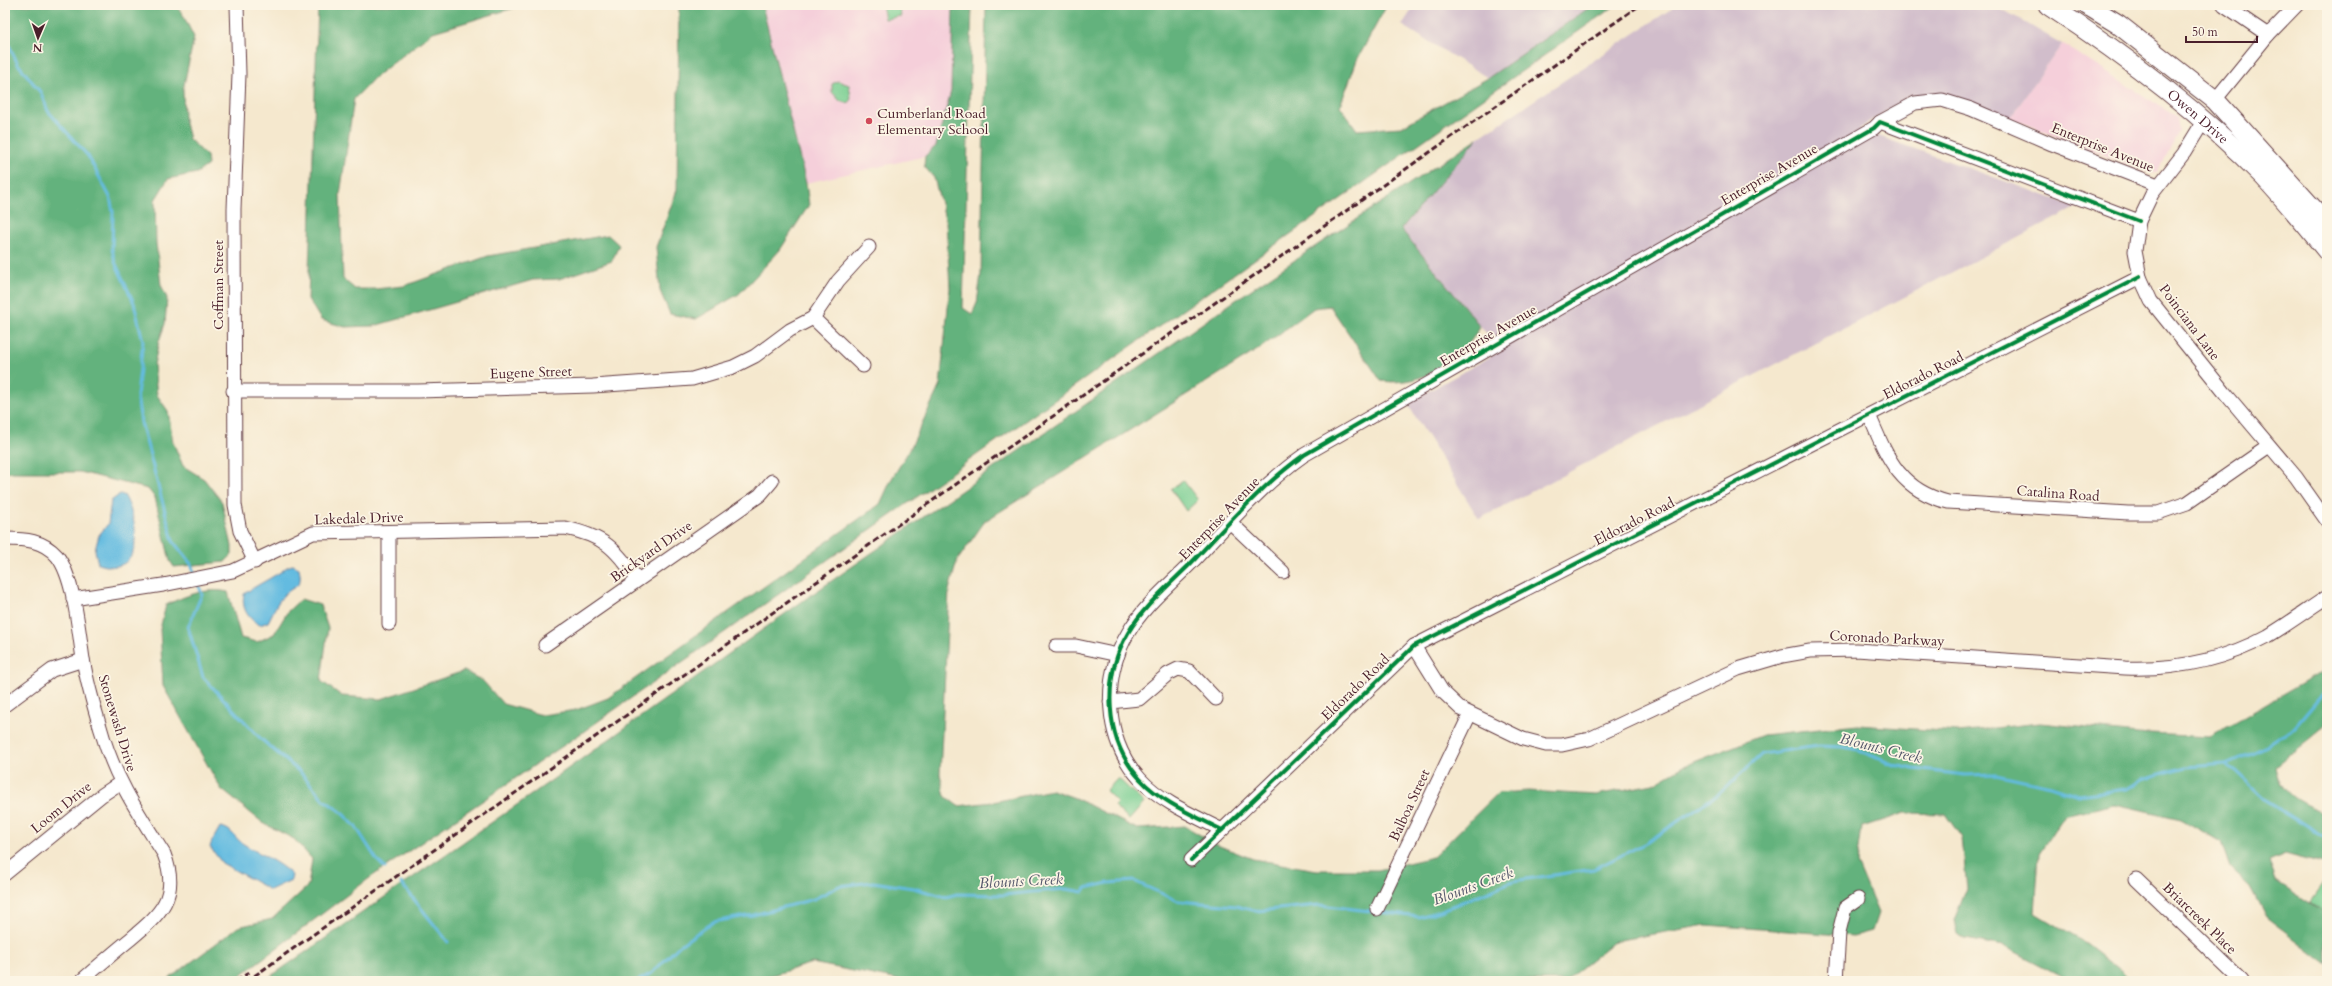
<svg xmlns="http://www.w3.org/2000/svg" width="2332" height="986" font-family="Cardo,serif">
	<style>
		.built { fill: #f5cfda }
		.industrial { fill: #d1bdcb }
		.green { fill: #7acf93; stroke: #62775f }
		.forest { fill: #63b27d; stroke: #566854 }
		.water { fill: #63bbe0; stroke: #566d86 }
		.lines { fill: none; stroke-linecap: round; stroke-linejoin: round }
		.stream { stroke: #63bbe0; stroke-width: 3 }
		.minor-casing { stroke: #643d43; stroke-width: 15 }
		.highway-casing { stroke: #643d43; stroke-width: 21 }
		.minor { stroke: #fff; stroke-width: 13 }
		.highway { stroke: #fff; stroke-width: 19 }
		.rail { stroke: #4a1f2b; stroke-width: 3; stroke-dasharray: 6 3; stroke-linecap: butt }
		.cycleway-casing { stroke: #fcf5e5; stroke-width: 6 }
		.cycleway { stroke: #00873e; stroke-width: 4 }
		.poi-dot { fill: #d1495b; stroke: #fcf5e5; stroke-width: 1.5 }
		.labels { text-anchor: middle; stroke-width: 3.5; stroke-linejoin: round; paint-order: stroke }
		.poi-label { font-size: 14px; fill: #4a1f2b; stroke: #fcf5e5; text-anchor: start }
		.street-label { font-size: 14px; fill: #4a1f2b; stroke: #fcf5e5 }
		.water-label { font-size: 15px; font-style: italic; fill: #53566a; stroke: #fcf5e5 }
	</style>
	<rect width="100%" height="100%" fill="#fcf5e5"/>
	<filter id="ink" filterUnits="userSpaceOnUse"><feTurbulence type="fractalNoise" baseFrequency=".025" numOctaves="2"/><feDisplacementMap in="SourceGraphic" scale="8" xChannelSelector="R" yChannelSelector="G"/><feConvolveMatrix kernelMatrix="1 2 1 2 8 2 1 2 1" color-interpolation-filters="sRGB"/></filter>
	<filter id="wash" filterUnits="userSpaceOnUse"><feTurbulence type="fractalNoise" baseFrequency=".012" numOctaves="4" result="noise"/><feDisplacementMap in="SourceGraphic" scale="16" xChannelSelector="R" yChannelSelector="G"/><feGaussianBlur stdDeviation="0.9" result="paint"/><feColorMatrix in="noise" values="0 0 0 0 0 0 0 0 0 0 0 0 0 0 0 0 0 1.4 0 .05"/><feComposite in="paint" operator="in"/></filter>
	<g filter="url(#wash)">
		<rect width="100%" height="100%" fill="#f5e8ce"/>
		<g class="built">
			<polygon points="762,5 960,5 944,152 806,183"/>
			<polygon points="2062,44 2177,117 2179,131 2158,172 2146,172 2010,118"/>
		</g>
		<g class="industrial">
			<polygon points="1415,5 1593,5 1488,78 1402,25"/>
			<polygon points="1677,5 1995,5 2062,44 2010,118 1950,96 1928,94 1910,96 1859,129 2077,207 1479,519 1407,403 1501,351 1401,229 1478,138"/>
		</g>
		<g class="green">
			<polygon points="882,5 899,5 901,16 885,19"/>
			<polygon points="838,81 849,85 851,98 849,103 840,101 832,92 832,84"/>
			<polygon points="1183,480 1198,500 1186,511 1171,489"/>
			<polygon points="1118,778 1144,803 1129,820 1114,806 1117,802 1106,791"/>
			<polygon points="2327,878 2327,914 2310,902"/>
		</g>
		<g class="forest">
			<polygon points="5,5 175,5 182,13 194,37 183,90 184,119 189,139 207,156 208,165 197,173 168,179 155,200 156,243 161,285 167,298 165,324 159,341 154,365 157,395 168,411 173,442 183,466 204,479 222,502 232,546 232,555 225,562 174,567 170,561 155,498 148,489 80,472 5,472"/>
			<polygon points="318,5 516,5 514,8 433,32 375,77 354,99 340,195 343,279 355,289 375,289 404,286 488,256 608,235 619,245 612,261 559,279 533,280 374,326 345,327 321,320 308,299"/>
			<polygon points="679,5 762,5 806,183 809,205 780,250 739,294 696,319 670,314 660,291 656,247 677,190"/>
			<path d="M953,5h19l-9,303 9,6 5,-11 4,-29 5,-269h401l-30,55 -17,46 17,24 44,-3 87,-49 105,-73h23l-1043,734 -202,138 -138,104h-67l72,-54 34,-8 36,-33 4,-27 -18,-20 -31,-16 -42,-34 -58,-103 -3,-57 6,-24c19,-9 40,-18 62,-13l13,46 16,4 17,-8 14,-23 13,-12 19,6 8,23 -7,53 21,15 39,3 83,-28 19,10 20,23 39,11 34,-5 32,-12 272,-194 11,-24 19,-31 30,-64 10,-97 -4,-66 -12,-44 -10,-12 1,-10 11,-10 15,-55z"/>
			<path d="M1478,138l-77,91 79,97c-18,36 -59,61 -99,55l-51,-75 -16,2 -55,41 -274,172 -28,40 -8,29 -9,184 5,22 13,10 35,-4 59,-12 23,8 62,31 48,-3 32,19 36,14 64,11h61l55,-13 65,-64 30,-2 68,4 57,-11 31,-18 79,-31 95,-10 100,7 82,-9 109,11 61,3 117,-68v55l-52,43c6,30 27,36 52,47v51l-42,-11 -16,7 7,20 51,33v50l-61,-47 -16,-30 -20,-19 -9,-26 -40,-23 -66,-15 -51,12 -25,38 -4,59 50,30 48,38h-62l-67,-35 -40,-7 -7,-5 -3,-14 13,-32 -5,-50 -17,-24 -40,-1 -43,14 -5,36 21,50 -6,18 -18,5 -148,-11 -91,16 -50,40h-661l-92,-18 -59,18h-489l257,-179 293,-209 442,-307z"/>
		</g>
		<g class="water">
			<path d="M119,495h5c16,27 21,84 -26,69l-3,-14 4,-15 9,-11 3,-23z"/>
			<path d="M293,565l6,3c5,22 -6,16 -17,29 -6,7 -10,18 -14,25l-8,3c-12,-6 -19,-17 -16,-31 11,-8 22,-13 33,-20 7,-3 8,-8 16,-9z"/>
			<path d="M220,827c11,1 14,10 22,16 17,11 36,18 50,32l-1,5 -21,10 -48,-27 -12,-16 2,-6z"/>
		</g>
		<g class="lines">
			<g class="stream">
				<polyline points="5,37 18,64 41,93 48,111 88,156 110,197 113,212 112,249 115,262 134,303 143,341 137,396 141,422 173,541 191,564 195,575"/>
				<polyline points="197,581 202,594 188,627 203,677 261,739 301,773 324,800 340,811 356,827 377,860 385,868"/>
				<polyline points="2227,764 2266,801 2327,839"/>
				<polyline points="401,883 448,942"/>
				<polyline points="637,981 652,973 680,945 713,922 753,915 814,899 839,886 873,882 913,888 946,897 957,894 1003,895 1066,889 1083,892 1086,888 1108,883 1134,881 1178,901 1236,906 1256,911 1320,905 1419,917 1440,911 1513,881 1594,869 1646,843 1721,792 1762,754 1818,746 1843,747 1858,750 1894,765 1914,769 1965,775 1996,774 2051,786 2078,795 2127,789 2143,779 2185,767 2227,764 2265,747 2294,728 2327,689"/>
			</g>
		</g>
	</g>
	<g filter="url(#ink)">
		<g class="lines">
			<g class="minor-casing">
				<g id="minor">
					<polyline points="237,5 239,74 234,209 235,505 240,531 255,562"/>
					<polyline points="2224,5 2268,35"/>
					<polyline points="2215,100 2268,35 2297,5"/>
					<polyline points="1880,122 1915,103 1942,100 1971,109 2052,144 2158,185"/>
					<polyline points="2203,122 2184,153 2152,194 2139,221 2135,251 2140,277 2151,301 2225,393 2296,477 2327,521"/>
					<polyline points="813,318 863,366"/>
					<polyline points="233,391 418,391 593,386 692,379 733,367 755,356 790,330 813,318 838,281 869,247"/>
					<path d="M1869,415c18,42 30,75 79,87l180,11h30l29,-10 82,-57"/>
					<polyline points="1230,522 1283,572"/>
					<polyline points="389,533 389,624"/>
					<path d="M5,539c20,0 38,1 52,17 17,21 22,77 26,103 4,24 11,48 18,71 13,47 37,83 63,124 17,44 -5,61 -36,87 -16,13 -32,27 -47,40"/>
					<path d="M73,599l90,-14 70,-14 80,-38 252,-5c39,8 50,20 72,51"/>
					<polyline points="545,645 760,495 772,481"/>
					<polyline points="1056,646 1076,646 1118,655"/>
					<path d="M1414,646l28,45 19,18 62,30 23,6h16l27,-6 149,-70 44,-13 28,-5 46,-1 269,18c50,2 99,-8 143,-32 20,-12 39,-26 59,-39"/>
					<polyline points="1110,702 1139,699 1168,674 1178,669 1189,671 1216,699"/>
					<polyline points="5,705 52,670 83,660"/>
					<path d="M1222,830c-27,-14 -61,-28 -82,-51 -36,-39 -38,-102 -12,-146 16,-28 45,-51 67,-74 35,-37 68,-75 109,-104l570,-327 6,-6 259,99"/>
					<polyline points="1191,860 1414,646 2140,277"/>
					<polyline points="5,874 102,795 120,783"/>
					<polyline points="2136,879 2242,981"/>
					<polyline points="1377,909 1470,714"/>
					<polyline points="1836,981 1839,932 1845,908 1858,899"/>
				</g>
			</g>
			<g class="highway-casing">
				<g id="highway">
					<path id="s1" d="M2048,5c77,50 151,106 216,172 22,24 43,49 63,74"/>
					<polyline points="2087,5 2118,24 2215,100 2327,224"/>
				</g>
			</g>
			<use href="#minor" class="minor"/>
			<use href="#highway" class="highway"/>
			<g class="rail">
				<polyline points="237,981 251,971"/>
				<polyline points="247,981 1640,5"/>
			</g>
			<g class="cycleway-casing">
				<g id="cycleway">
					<path d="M1222,830c-27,-14 -61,-28 -82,-51 -36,-39 -38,-102 -12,-146 16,-28 45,-51 67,-74 35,-37 68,-75 109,-104l570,-327 6,-6 259,99"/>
					<polyline points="1191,860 1414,646 2140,277"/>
				</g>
			</g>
			<use href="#cycleway" class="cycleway"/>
		</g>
	</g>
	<circle class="poi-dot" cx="869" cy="121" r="4"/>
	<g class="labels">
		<g class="poi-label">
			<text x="877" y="118">Cumberland Road<tspan x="877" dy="16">Elementary School</tspan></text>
		</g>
		<g class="street-label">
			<text dy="5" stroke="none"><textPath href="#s1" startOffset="187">Owen Drive</textPath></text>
			<text transform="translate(2103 147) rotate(22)" y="5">Enterprise Avenue</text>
			<text transform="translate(1769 174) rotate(-30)" y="5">Enterprise Avenue</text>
			<text transform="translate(218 285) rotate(-90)" y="5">Coffman Street</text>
			<text transform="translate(2190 322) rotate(53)" y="5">Poinciana Lane</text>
			<text transform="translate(1488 335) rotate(-30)" y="5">Enterprise Avenue</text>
			<text transform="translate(531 372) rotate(-2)" y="5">Eugene Street</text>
			<text transform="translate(1923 375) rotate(-27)" y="5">Eldorado Road</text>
			<text transform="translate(2058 493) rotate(4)" y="5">Catalina Road</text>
			<text transform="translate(359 518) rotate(-2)" y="5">Lakedale Drive</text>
			<text transform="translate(1219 518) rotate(-46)" y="5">Enterprise Avenue</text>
			<text transform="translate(1634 521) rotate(-27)" y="5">Eldorado Road</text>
			<text transform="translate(651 551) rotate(-35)" y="5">Brickyard Drive</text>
			<text transform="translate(1887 638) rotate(3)" y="5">Coronado Parkway</text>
			<text transform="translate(1355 687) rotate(-44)" y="5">Eldorado Road</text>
			<text transform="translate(118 723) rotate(73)" y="5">Stonewash Drive</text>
			<text transform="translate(1409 805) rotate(-65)" y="5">Balboa Street</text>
			<text transform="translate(61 807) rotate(-39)" y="5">Loom Drive</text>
			<text transform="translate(2200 918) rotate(44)" y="5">Briarcreek Place</text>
		</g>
		<g class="water-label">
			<text transform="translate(1881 748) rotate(14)" y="5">Blounts Creek</text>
			<text transform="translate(1021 881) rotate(-3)" y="5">Blounts Creek</text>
			<text transform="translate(1473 886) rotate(-20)" y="5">Blounts Creek</text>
		</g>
	</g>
	<rect width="2332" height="986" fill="none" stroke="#fcf5e5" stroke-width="20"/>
	<g transform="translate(38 38) rotate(182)" stroke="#fcf5e5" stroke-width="3" paint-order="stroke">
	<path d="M0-3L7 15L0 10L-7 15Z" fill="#4a1f2b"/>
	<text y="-6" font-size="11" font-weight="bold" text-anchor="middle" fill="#4a1f2b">N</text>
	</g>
	<path d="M2186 36v6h71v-6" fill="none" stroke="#4a1f2b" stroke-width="2"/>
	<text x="2192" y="36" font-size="12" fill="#4a1f2b" stroke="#fcf5e5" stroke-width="3" paint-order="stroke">50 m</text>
</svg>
